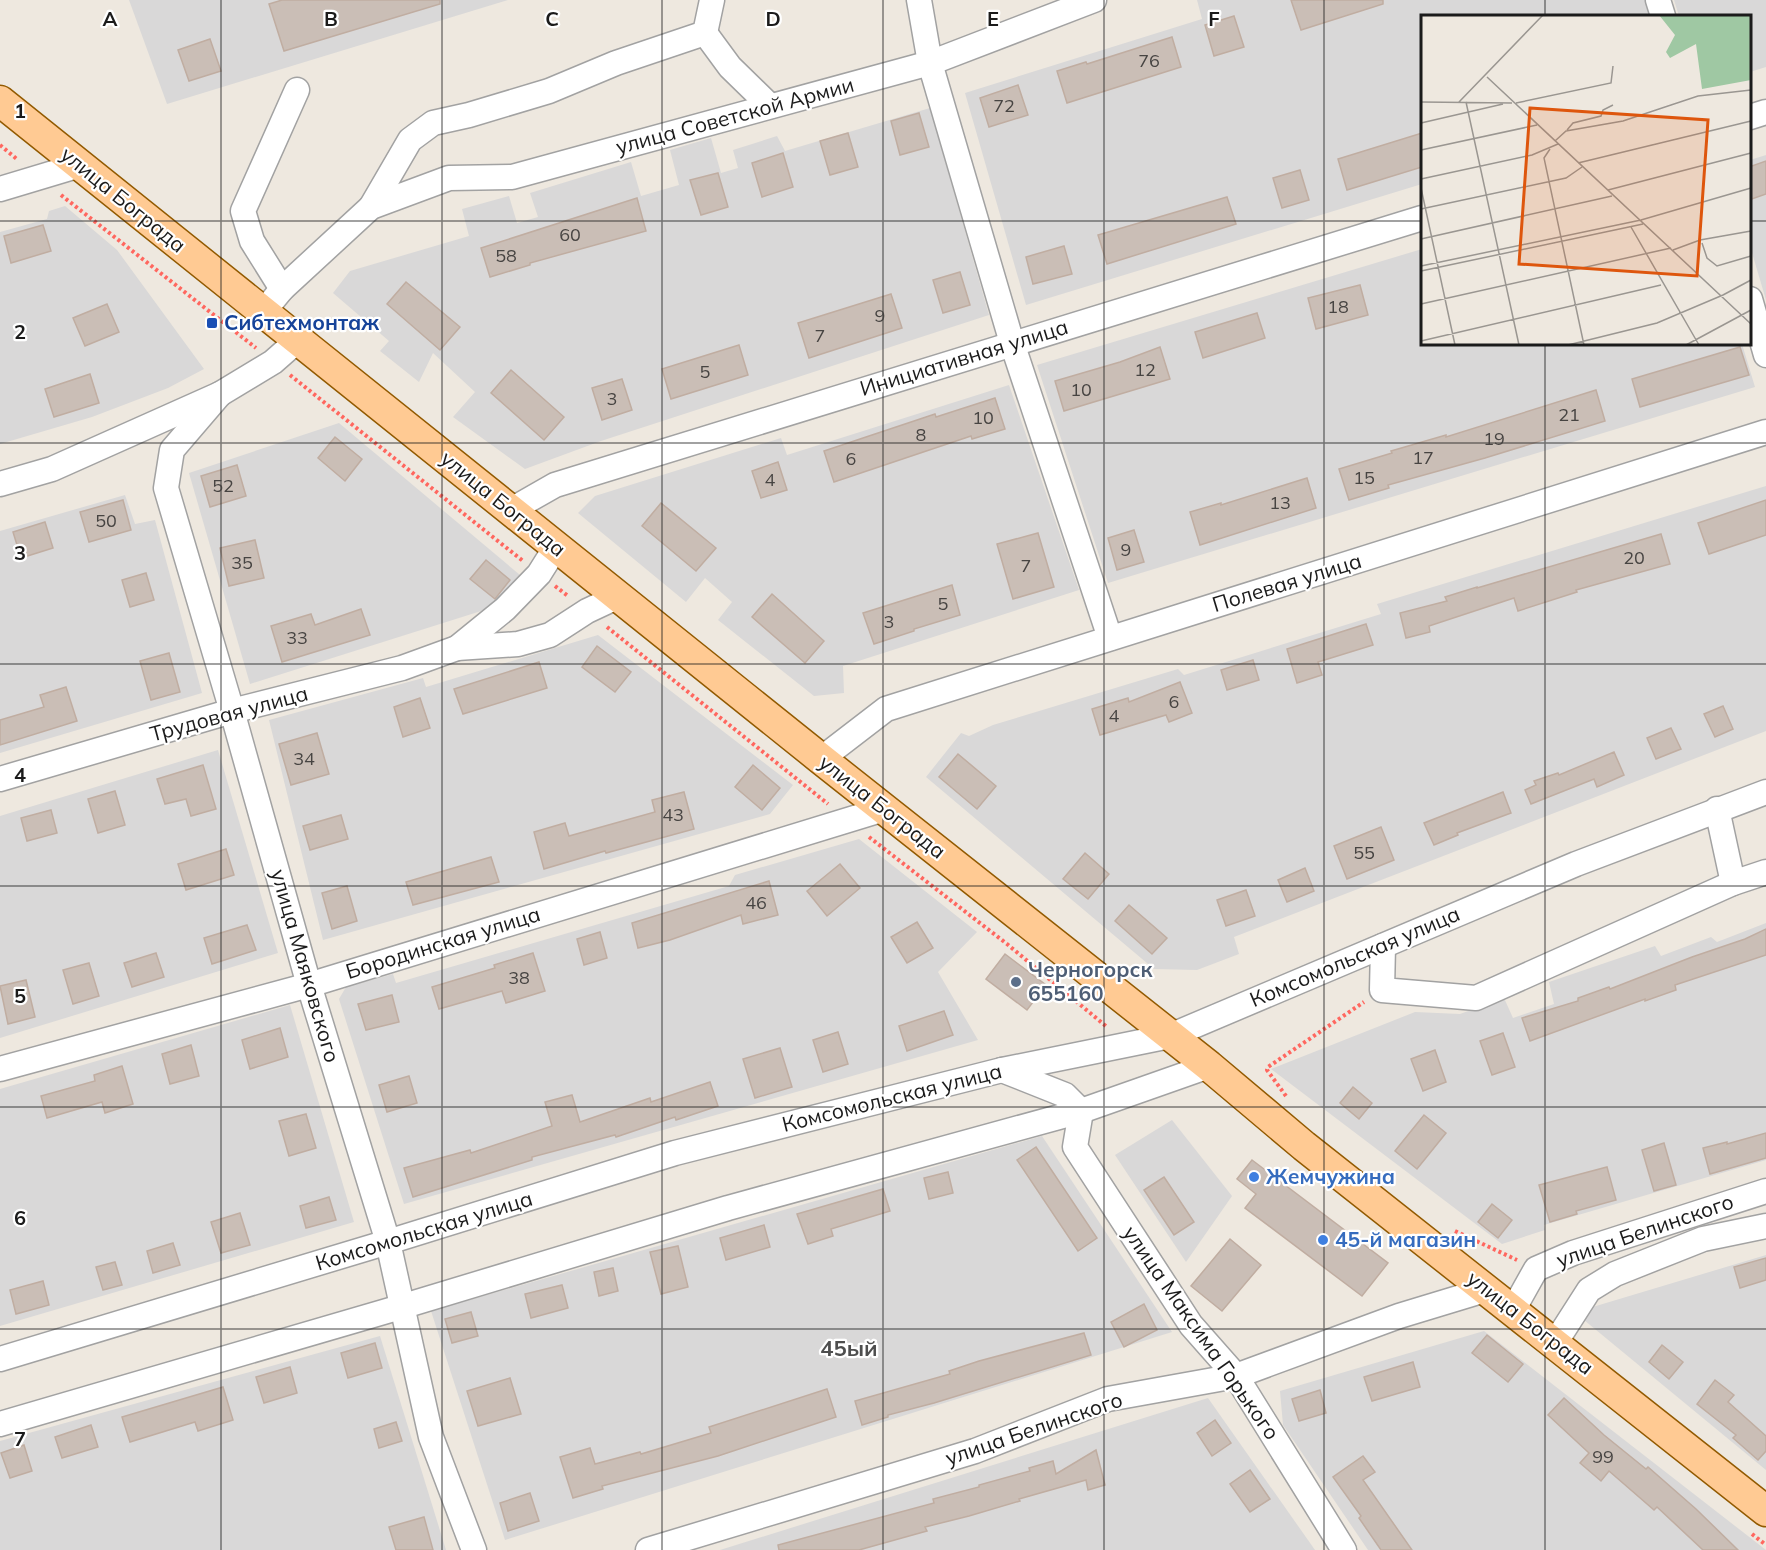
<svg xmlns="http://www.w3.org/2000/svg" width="1766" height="1550" font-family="Mulish,sans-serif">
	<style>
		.residential { fill: #d9d8d8 }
		.building { fill: #cabeb6; stroke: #c0ada1; stroke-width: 1.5 }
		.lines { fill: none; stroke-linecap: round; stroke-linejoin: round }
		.minor-casing { stroke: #a2a2a2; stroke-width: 27 }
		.major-casing { stroke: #925a00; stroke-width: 33 }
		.path { stroke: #ff675f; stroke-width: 4; stroke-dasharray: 3 3; stroke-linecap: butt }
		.minor { stroke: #fff; stroke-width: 24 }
		.major { stroke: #ffca93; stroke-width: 30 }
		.grid { fill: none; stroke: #1b1b1b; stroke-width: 1.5; stroke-opacity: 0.55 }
		.transit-dot { fill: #1a4fb4; stroke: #fff; stroke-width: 2 }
		.service-dot { fill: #5c6f8a; stroke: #fff; stroke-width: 2 }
		.shop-dot { fill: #3f7fe0; stroke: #fff; stroke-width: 2 }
		.labels { text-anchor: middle; stroke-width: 4.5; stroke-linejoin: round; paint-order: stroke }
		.number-label { font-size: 18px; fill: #474442 }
		.street-label { font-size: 21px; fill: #1b1b1b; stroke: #fff }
		.transit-label { font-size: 21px; font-weight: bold; fill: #164399; stroke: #fff; text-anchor: start }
		.service-label { font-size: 21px; font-weight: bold; fill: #4e5e75; stroke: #fff; text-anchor: start }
		.shop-label { font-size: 21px; font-weight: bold; fill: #366cbe; stroke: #fff; text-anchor: start }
		.neighbourhood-label { font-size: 22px; font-weight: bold; fill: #4e4e4e; stroke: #fff }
		.inset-road { fill: none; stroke: #9a9691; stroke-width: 1.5 }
		.view { fill: #de560d; fill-opacity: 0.15; stroke: #de560d; stroke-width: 3 }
		.inset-edge { fill: none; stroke: #1b1b1b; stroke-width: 3 }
		.grid-label { font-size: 20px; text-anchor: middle; font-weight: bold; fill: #1b1b1b; stroke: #fff; stroke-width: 4.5; stroke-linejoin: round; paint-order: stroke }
	</style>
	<rect width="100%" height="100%" fill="#eee8df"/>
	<g class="residential">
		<polygon points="129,0 508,0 167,104"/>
		<polygon points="1197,0 1649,0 1654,16 1422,16 1422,184 1026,305 965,93 1202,19"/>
		<polygon points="1674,0 1766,0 1766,67 1750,72 1750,16 1679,16"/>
		<polygon points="930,108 989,315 601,441 525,469 453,417 475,392 433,353 419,382 380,351 389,341 333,293 350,271 469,236 462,209 509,196 517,223 538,217 530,193 631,162 641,196 679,185 670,150 711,138 721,173 738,168 733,150 777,136 785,151"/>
		<polygon points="1766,155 1766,300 1750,246 1750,160"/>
		<polygon points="65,206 117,250 204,369 168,388 92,417 0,444 0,232 47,219 49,211"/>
		<polygon points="1422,249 1422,344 1742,344 1755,387 1108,583 1037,365"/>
		<polygon points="1009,385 1079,590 843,666 844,693 814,696 718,620 732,602 705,578 686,602 578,513 595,496 781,438 787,455"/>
		<polygon points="339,423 520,575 497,606 250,684 189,473"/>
		<polygon points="1766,486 1766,731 1234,937 1239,954 1197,970 1154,969 926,777 961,733 969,736 993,725 1178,669 1184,675 1381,614 1377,604"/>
		<polygon points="125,495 135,524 155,520 202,693 0,753 0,531"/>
		<polygon points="598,635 793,785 770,814 323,940 269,720 423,678 426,687"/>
		<polygon points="218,750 278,953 0,1038 0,816"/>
		<polygon points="859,839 977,932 938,972 978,1040 404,1204 339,999 346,987 393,974 396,983 729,886 735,875"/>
		<polygon points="1766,923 1766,1160 1544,1225 1545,1230 1502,1244 1271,1069 1415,1012 1460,1014 1504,998 1513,1018 1554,1004 1549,982 1655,946 1661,956 1711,937 1717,942"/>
		<polygon points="290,1005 354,1222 0,1326 0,1089"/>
		<polygon points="1172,1120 1232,1196 1186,1262 1115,1155"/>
		<polygon points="1042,1136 1172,1332 505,1540 431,1311"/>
		<polygon points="1766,1255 1766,1470 1584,1320 1586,1309"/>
		<polygon points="1484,1331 1748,1536 1766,1550 1368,1550 1283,1425 1280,1391"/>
		<polygon points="380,1336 446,1550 0,1550 0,1441"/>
		<polygon points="1208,1398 1315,1550 720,1550"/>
	</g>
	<g class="building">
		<polygon points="282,0 440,0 440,4 284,51 269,4"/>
		<polygon points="1291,0 1383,0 1383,4 1301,30"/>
		<polygon points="1234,16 1244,47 1214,56 1205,25"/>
		<polygon points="1172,37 1181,67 1067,103 1057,71 1086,62 1087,64"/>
		<polygon points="210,39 221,71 189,81 178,50"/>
		<polygon points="1018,85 1028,115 989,127 980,98"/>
		<polygon points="919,113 929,147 900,155 891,121"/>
		<polygon points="848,133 858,167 830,175 820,141"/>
		<polygon points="1422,133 1422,167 1347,190 1338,159"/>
		<polygon points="783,153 793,187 762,197 752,163"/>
		<polygon points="1766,161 1766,194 1749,200 1749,167"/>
		<polygon points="1300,170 1309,200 1282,208 1273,178"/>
		<polygon points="718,173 728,207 701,215 690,180"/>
		<polygon points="1227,197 1236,224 1107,264 1098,235"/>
		<polygon points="637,198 646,231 530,263 530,265 490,277 481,248"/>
		<polygon points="43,225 51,251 11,263 4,236"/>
		<polygon points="1064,246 1072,274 1033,284 1026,257"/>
		<polygon points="960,272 970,305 943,313 933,280"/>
		<polygon points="406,282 460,327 440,350 387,304"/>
		<polygon points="1360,285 1368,315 1316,329 1308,298"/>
		<polygon points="891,294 902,328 809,358 798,323"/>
		<polygon points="107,304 119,332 85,346 73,318"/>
		<polygon points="1257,313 1265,338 1203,358 1195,332"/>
		<polygon points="739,345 748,375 671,399 662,369"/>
		<polygon points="1160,347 1170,379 1064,411 1055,381 1120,362"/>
		<polygon points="1740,347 1749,375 1640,407 1632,379"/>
		<polygon points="511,370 564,417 544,440 491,393"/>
		<polygon points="90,374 99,403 54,417 45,389"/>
		<polygon points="622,379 632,410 602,420 592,388"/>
		<polygon points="1596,390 1605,421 1485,458 1388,485 1389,488 1349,500 1339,469 1392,453 1391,451 1446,435 1446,437"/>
		<polygon points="995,398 1005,429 972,439 971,436 834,482 824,451 935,414 936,417"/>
		<polygon points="335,437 362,459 345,481 318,458"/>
		<polygon points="778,462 787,490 761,498 752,471"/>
		<polygon points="237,465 246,496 210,507 201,476"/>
		<polygon points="1307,478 1316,508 1200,545 1190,512 1221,503 1221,505"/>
		<polygon points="123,500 131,530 89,542 80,512"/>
		<polygon points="1766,500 1766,535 1709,554 1698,523"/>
		<polygon points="661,503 716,548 696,571 642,526"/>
		<polygon points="45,522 53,548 21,558 13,532"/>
		<polygon points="1134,530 1144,562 1117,570 1108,538"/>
		<polygon points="1038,533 1054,587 1013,599 997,544"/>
		<polygon points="1661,534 1670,564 1576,590 1577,592 1518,611 1514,598 1429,626 1430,632 1406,638 1400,613 1447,601 1445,597 1477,587 1477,588"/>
		<polygon points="255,540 264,578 229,586 220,548"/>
		<polygon points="486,560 510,580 495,599 470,579"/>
		<polygon points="146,573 154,600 130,607 122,580"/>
		<polygon points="952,585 960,615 914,629 914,631 874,644 863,613"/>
		<polygon points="772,594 824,641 805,663 752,617"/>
		<polygon points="361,609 370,635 282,662 271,626 311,614 315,625"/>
		<polygon points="1366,624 1373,645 1318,662 1322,675 1297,683 1287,649"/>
		<polygon points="597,646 631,672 615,692 582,667"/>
		<polygon points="169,653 180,692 151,700 140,661"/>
		<polygon points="1253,660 1259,680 1227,690 1221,670"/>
		<polygon points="539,662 547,688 463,714 454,689"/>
		<polygon points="1180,682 1192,713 1169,722 1166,715 1100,735 1092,709 1128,698 1129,702"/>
		<polygon points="66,687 77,721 0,745 0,720 44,707 40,695"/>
		<polygon points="420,698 430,728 403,737 394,707"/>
		<polygon points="1723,706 1733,729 1715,737 1704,714"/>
		<polygon points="1671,728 1681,749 1656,759 1647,738"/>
		<polygon points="317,733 329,774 291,785 279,744"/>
		<polygon points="1614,752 1624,775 1597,787 1594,779 1531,804 1525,790 1536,785 1534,781 1558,773 1559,775"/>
		<polygon points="958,754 996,786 977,809 939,777"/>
		<polygon points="203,765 216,809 191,816 186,799 165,804 157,779"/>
		<polygon points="753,765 780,788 762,810 735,787"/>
		<polygon points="115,791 125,825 98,833 88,799"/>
		<polygon points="684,792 694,829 606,853 605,851 544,869 534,832 565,823 569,836 655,812 652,800"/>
		<polygon points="1503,792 1511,813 1457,833 1458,835 1434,845 1424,823"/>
		<polygon points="51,810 57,833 27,841 21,818"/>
		<polygon points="341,815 348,839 310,850 303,826"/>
		<polygon points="1381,827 1394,860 1347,879 1334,846"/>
		<polygon points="226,849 234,875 186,890 178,864"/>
		<polygon points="1085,853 1109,874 1088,899 1063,879"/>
		<polygon points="491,857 499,882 413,905 406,882"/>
		<polygon points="840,864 860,888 827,916 807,891"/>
		<polygon points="1305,868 1314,891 1287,902 1278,880"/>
		<polygon points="769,881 778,915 743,924 741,915 670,940 638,948 632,923"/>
		<polygon points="347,886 357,921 332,929 322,893"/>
		<polygon points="1246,890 1255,916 1226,926 1217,900"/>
		<polygon points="1129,905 1167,938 1152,954 1115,921"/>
		<polygon points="917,922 933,948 907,963 891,937"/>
		<polygon points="247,925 256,950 212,964 204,938"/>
		<polygon points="1766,929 1766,955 1675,985 1676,990 1645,1001 1645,999 1530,1041 1522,1018 1578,1001 1578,998 1609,987 1610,989 1692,957 1745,939"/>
		<polygon points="600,932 607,958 584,965 577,939"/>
		<polygon points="156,953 164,977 132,987 124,963"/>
		<polygon points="533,953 545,991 506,1003 502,991 439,1009 432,987 495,968 494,965"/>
		<polygon points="1005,954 1046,985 1027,1010 986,979"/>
		<polygon points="89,963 99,996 73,1004 63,970"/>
		<polygon points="26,980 35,1017 8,1024 0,986"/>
		<polygon points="392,995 399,1022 366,1030 358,1004"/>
		<polygon points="944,1011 953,1035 907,1051 899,1026"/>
		<polygon points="280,1028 288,1057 250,1069 242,1040"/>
		<polygon points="838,1032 848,1064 823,1072 813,1040"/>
		<polygon points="1503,1033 1515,1067 1492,1075 1480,1041"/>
		<polygon points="191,1045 199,1076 170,1084 162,1054"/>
		<polygon points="780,1048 792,1087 755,1098 743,1059"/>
		<polygon points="1435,1050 1446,1082 1423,1091 1411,1059"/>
		<polygon points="122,1066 133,1104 105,1113 102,1102 47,1118 41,1096 95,1081 94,1075"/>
		<polygon points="409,1076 417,1103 387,1112 379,1085"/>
		<polygon points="710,1082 718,1106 676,1120 675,1117 616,1137 615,1135 532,1157 532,1160 413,1197 404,1168 470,1150 471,1153 552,1126 545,1102 572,1095 580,1122 650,1098 651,1102"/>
		<polygon points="1353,1087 1372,1103 1359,1119 1340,1103"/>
		<polygon points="306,1114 316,1148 289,1156 279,1121"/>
		<polygon points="1424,1115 1446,1133 1417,1169 1395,1151"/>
		<polygon points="1766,1133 1766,1158 1710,1174 1703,1148 1727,1142 1727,1144"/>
		<polygon points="1664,1143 1676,1185 1654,1191 1642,1150"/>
		<polygon points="1036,1147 1097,1238 1078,1251 1017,1160"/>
		<polygon points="1252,1160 1388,1263 1362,1296 1245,1208 1256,1194 1237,1179"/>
		<polygon points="1607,1167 1616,1200 1576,1211 1577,1214 1550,1222 1539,1185"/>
		<polygon points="948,1172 953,1193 929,1199 924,1178"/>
		<polygon points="1164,1177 1194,1222 1174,1235 1144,1190"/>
		<polygon points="883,1189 890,1211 831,1229 833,1236 808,1244 797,1214"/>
		<polygon points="329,1197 336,1220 306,1228 300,1206"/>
		<polygon points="1492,1204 1512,1220 1498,1238 1478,1222"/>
		<polygon points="240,1213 250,1245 221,1253 211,1222"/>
		<polygon points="764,1225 770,1247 726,1260 720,1238"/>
		<polygon points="1230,1239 1261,1265 1222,1311 1191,1286"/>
		<polygon points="173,1243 180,1265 153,1273 147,1251"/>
		<polygon points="678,1246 688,1287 661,1294 650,1252"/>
		<polygon points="1766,1258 1766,1280 1740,1288 1734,1267"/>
		<polygon points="115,1262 122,1285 103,1290 96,1267"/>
		<polygon points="613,1268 618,1291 599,1296 594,1272"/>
		<polygon points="43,1281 49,1305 16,1314 10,1290"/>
		<polygon points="562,1285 568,1308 531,1318 525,1294"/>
		<polygon points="1144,1304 1157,1330 1124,1347 1111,1322"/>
		<polygon points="471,1312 478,1336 452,1343 445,1319"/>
		<polygon points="1084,1333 1091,1355 934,1403 888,1415 888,1417 862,1425 855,1401 950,1374 949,1371 979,1361"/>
		<polygon points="1487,1335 1523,1364 1508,1382 1472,1353"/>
		<polygon points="375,1343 382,1368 348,1378 341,1353"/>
		<polygon points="1662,1345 1683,1362 1669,1379 1649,1362"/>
		<polygon points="1413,1362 1420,1387 1372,1401 1364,1377"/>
		<polygon points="290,1367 297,1393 264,1403 256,1377"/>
		<polygon points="510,1378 521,1414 478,1426 467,1391"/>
		<polygon points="1715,1380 1734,1395 1728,1402 1766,1436 1766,1451 1758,1460 1733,1438 1736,1435 1697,1404"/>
		<polygon points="223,1387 233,1420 198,1431 195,1422 130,1442 122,1417"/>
		<polygon points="827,1389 836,1417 718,1456 602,1486 603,1489 573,1498 560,1457 590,1448 595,1464 640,1452 641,1454 711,1433 709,1427"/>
		<polygon points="1320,1390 1326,1413 1299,1421 1292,1399"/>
		<polygon points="1564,1398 1604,1435 1646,1469 1648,1467 1696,1509 1738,1550 1703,1550 1657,1507 1654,1510 1609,1471 1601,1481 1580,1463 1589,1453 1548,1415"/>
		<polygon points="1215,1420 1231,1443 1212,1456 1197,1433"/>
		<polygon points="396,1422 402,1441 379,1448 374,1429"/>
		<polygon points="91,1425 98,1447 62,1458 55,1437"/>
		<polygon points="24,1445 32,1471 10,1478 1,1453"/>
		<polygon points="1096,1450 1105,1485 1088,1490 1086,1480 1019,1499 1020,1501 969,1516 925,1527 927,1531 859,1550 779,1550 778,1545 934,1503 933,1499 979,1487 979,1485 1030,1471 1029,1468 1053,1461 1056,1474"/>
		<polygon points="1363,1456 1375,1472 1363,1480 1412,1550 1381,1550 1359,1518 1361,1516 1333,1477"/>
		<polygon points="1250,1470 1270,1499 1250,1512 1230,1484"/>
		<polygon points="530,1493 539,1521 508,1531 500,1503"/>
		<polygon points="424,1517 433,1550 396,1550 389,1527"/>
	</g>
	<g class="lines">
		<g class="minor-casing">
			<g id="minor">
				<polyline points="919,0 930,63 1012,343 1110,638"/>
				<polyline points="1658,0 1663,16"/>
				<polyline points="705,33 730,67 770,106"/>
				<polyline points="1750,117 1766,112"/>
				<polyline points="0,189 80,165"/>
				<polyline points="371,207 410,140 433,123 469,115 549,91 616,63 705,33 712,0"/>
				<polyline points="282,289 252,241 243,211 297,90"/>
				<polyline points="1750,299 1766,355"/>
				<polyline points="264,311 282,289 371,207 449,178 512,177 930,63 1094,0"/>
				<polyline points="220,394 172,450 166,488 232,711 309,985 388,1242 431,1437 474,1550"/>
				<polyline points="0,484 52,469 220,394 273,362 298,340"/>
				<polyline points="511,510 555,485 1422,218"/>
				<polyline points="457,648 518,644 550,635 587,611 619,596"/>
				<polyline points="821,759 886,709 1766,432"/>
				<polyline points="0,779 232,711 402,668 457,648 505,609 539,574 556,547"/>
				<polyline points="1717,809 1733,883"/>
				<polyline points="1383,946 1382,990 1476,998 1733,883 1766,872"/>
				<polyline points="0,1069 309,985 884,809"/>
				<polyline points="1002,1070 1065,1095 1081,1111 1075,1147 1191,1325 1236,1376 1344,1550"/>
				<polyline points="1513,1310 1536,1269 1573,1253 1766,1191"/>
				<polyline points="1555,1343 1589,1290 1615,1274 1703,1239 1766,1226"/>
				<polyline points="0,1359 388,1242 675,1153 1002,1070 1170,1036 1576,864 1766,792"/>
				<polyline points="0,1424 404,1306 728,1208 1081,1111 1209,1066"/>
				<polyline points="648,1550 975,1451 1108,1399 1236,1376 1399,1316 1488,1289"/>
			</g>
		</g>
		<g class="major-casing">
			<polyline id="major" points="0,101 821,759 1209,1066 1304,1146 1766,1511"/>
		</g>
		<g class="path">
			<polyline points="0,145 18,160"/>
			<polyline points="61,195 256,348"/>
			<polyline points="290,375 523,561"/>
			<polyline points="555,586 568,596"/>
			<polyline points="607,627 828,804"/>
			<polyline points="869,837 1007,944 1107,1027"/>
			<polyline points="1286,1096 1267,1070 1268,1067 1364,1002"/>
			<polyline points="1455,1231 1517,1260"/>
			<polyline points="1752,1534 1766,1545"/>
		</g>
		<use href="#minor" class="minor"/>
		<use href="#major" class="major"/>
	</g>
	<path class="grid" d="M221,0v1550M442,0v1550M662,0v1550M883,0v1550M1104,0v1550M1324,0v1550M1545,0v16M0,221h1422M1750,221h16M1545,344v1206M0,443h1766M0,664h1766M0,886h1766M0,1107h1766M0,1329h1766"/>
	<rect class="transit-dot" x="206" y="317" width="12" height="12" rx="3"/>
	<circle class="service-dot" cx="1016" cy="982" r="6"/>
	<g class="shop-dot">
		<circle cx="1254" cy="1177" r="6"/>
		<circle cx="1323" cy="1240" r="6"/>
	</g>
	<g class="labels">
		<g class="number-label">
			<text x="1149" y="67">76</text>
			<text x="1004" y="112">72</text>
			<text x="570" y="241">60</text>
			<text x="506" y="262">58</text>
			<text x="1338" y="313">18</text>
			<text x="880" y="322">9</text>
			<text x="820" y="342">7</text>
			<text x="1145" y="376">12</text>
			<text x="705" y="378">5</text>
			<text x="1081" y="396">10</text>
			<text x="612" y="405">3</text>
			<text x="1569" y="421">21</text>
			<text x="983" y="424">10</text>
			<text x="921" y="441">8</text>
			<text x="1494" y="445">19</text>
			<text x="1423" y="464">17</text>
			<text x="851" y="465">6</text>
			<text x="1364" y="484">15</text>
			<text x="770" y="486">4</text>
			<text x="223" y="492">52</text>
			<text x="1280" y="509">13</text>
			<text x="106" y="527">50</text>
			<text x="1126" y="556">9</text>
			<text x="1634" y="564">20</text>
			<text x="242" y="569">35</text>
			<text x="1026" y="572">7</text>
			<text x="943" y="610">5</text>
			<text x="889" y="628">3</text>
			<text x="297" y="644">33</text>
			<text x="1174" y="708">6</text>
			<text x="1114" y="722">4</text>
			<text x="304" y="765">34</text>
			<text x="673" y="821">43</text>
			<text x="1364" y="859">55</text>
			<text x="756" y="909">46</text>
			<text x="519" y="984">38</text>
			<text x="1603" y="1463">99</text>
		</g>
		<g class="street-label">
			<text transform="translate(735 116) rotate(-15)" y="7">улица Советской Армии</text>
			<text transform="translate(123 200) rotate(39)" y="7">улица Бограда</text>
			<text transform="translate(964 358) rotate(-17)" y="7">Инициативная улица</text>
			<text transform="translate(503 504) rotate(39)" y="7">улица Бограда</text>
			<text transform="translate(1287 583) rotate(-17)" y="7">Полевая улица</text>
			<text transform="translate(229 714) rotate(-15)" y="7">Трудовая улица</text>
			<text transform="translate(882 807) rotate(38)" y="7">улица Бограда</text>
			<text transform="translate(443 943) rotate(-17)" y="7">Бородинская улица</text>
			<text transform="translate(1355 957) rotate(-23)" y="7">Комсомольская улица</text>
			<text transform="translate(305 966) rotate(74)" y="7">улица Маяковского</text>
			<text transform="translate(892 1098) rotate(-14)" y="7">Комсомольская улица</text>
			<text transform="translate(424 1231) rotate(-17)" y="7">Комсомольская улица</text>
			<text transform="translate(1645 1231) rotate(-19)" y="7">улица Белинского</text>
			<text transform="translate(1530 1323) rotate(38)" y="7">улица Бограда</text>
			<text transform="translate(1201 1333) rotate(55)" y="7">улица Максима Горького</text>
			<text transform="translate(1034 1429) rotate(-19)" y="7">улица Белинского</text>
		</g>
		<g class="transit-label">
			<text x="224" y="330">Сибтехмонтаж</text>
		</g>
		<g class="service-label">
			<text x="1028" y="977">Черногорск<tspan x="1028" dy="24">655160</tspan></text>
		</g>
		<g class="shop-label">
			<text x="1266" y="1184">Жемчужина</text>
			<text x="1335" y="1247">45-й магазин</text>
		</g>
		<g class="neighbourhood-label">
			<text x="849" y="1356">45ый</text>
		</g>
	</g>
	<g transform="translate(1421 15)">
		<rect width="330" height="330" fill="#eee8df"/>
		<path d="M238,0h92v65l-49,9 -6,-45 -26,14 -4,-6 9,-17z" fill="#9fc8a3"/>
		<path class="inset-road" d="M66,62l264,247M0,87l91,1M38,87l84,-87M45,87l53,243M95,88l95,-20 2,-17M0,108l82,-19M146,115l6,-7 28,-7 2,-6 10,-5M134,126l11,-10 57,-10 75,-25 53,-6M129,134l-6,9 40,187M0,135l116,-25M157,148l173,-42M0,164l111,-24 26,-11M0,173l34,157M187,175l143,-37M0,194l145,-31 16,-11M210,212l68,118M0,224l191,-43M281,228l5,15 10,8 34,-10M252,235l27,-10 51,-9M0,251l220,-46 110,-32M0,256l222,-47M302,280l28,-15M0,289l250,-56M0,326l240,-56M147,330l89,-22 66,-28M265,330l65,-35"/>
		<path class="view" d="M109,93l178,12 -11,156 -178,-12z"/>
		<rect width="330" height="330" class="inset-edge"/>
	</g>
	<g class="grid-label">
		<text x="110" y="26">A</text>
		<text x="331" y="26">B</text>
		<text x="552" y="26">C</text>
		<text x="773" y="26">D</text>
		<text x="993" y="26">E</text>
		<text x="1214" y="26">F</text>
		<text x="20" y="118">1</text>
		<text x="20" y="339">2</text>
		<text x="20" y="560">3</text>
		<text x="20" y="782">4</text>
		<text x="20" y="1003">5</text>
		<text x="20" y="1225">6</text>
		<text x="20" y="1446">7</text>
	</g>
</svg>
